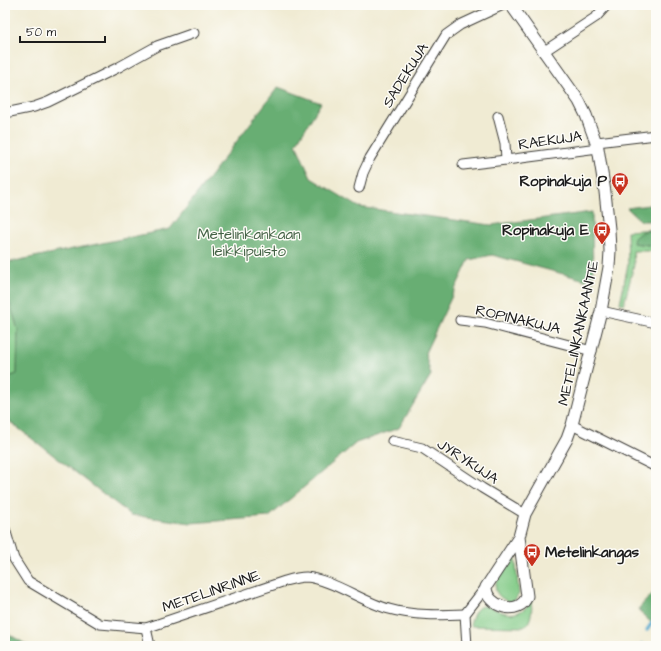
<svg xmlns="http://www.w3.org/2000/svg" width="661" height="651" font-family="'Architects Daughter',sans-serif">
	<style>
		.green { fill: #81ca86; stroke: #4e7351 }
		.forest { fill: #68ae73; stroke: #426548 }
		.lines { fill: none; stroke-linecap: round; stroke-linejoin: round }
		.stream { stroke: #50a7cd; stroke-width: 3.5 }
		.minor-casing { stroke: #3c3b37; stroke-width: 11 }
		.tertiary-casing { stroke: #3c3b37; stroke-width: 13 }
		.minor { stroke: #fff; stroke-width: 9 }
		.tertiary { stroke: #fff; stroke-width: 11 }
		.labels { text-anchor: middle; stroke-width: 3; stroke-linejoin: round; paint-order: stroke }
		.street-label { font-size: 15px; fill: #1c1c1c; stroke: #fdfcf7 }
		.poi-label { font-size: 15px; font-weight: bold; fill: #1c1c1c; stroke: #fdfcf7; text-anchor: end }
		.park-label { font-size: 15px; fill: #446246; stroke: #fdfcf7 }
	</style>
	<rect width="100%" height="100%" fill="#fdfcf7"/>
	<filter id="ink" filterUnits="userSpaceOnUse"><feTurbulence type="fractalNoise" baseFrequency=".025" numOctaves="2"/><feDisplacementMap in="SourceGraphic" scale="8" xChannelSelector="R" yChannelSelector="G"/><feConvolveMatrix kernelMatrix="1 2 1 2 8 2 1 2 1" color-interpolation-filters="sRGB"/></filter>
	<filter id="wash" filterUnits="userSpaceOnUse"><feTurbulence type="fractalNoise" baseFrequency=".012" numOctaves="4" result="noise"/><feDisplacementMap in="SourceGraphic" scale="16" xChannelSelector="R" yChannelSelector="G"/><feGaussianBlur stdDeviation="0.9" result="paint"/><feColorMatrix in="noise" values="0 0 0 0 0 0 0 0 0 0 0 0 0 0 0 0 0 1.4 0 .05"/><feComposite in="paint" operator="in"/></filter>
	<g filter="url(#wash)">
		<rect width="100%" height="100%" fill="#f0ebd3"/>
		<g class="green">
			<polygon points="656,229 656,230 641,232 633,243 656,246 656,251 633,251 634,265 624,304 620,303 628,264 627,231"/>
			<polygon points="5,287 18,330 17,374 5,378"/>
			<path d="M515,556l4,38 -4,6 -6,2c-28,-12 -6,-30 6,-46z"/>
			<path d="M531,601c2,8 0,22 -7,26l-52,-1 -2,-1c10,-39 26,-4 49,-13 5,-2 9,-6 12,-11z"/>
		</g>
		<g class="forest">
			<polygon points="278,87 321,103 296,144 311,178 359,207 491,225 592,212 593,282 492,255 469,260 425,353 431,375 399,428 356,443 269,517 191,523 131,515 5,418 5,378 17,374 18,330 5,287 5,263 170,229"/>
			<polygon points="656,204 656,221 641,221 627,208"/>
			<polygon points="656,230 656,246 633,243 634,238 641,232"/>
			<polygon points="656,590 656,627 641,613 639,608"/>
			<polygon points="5,632 29,646 5,646"/>
		</g>
		<g class="lines">
			<g class="stream">
				<polyline points="647,630 656,617"/>
				<polyline points="642,646 642,644"/>
			</g>
		</g>
	</g>
	<g filter="url(#ink)">
		<g class="lines">
			<g class="minor-casing">
				<g id="minor">
					<polyline points="543,52 596,17 607,5"/>
					<polyline points="5,113 34,107 48,102 119,67 157,46 194,33"/>
					<polyline points="498,116 505,143 506,160 598,148"/>
					<polyline points="597,142 656,135"/>
					<polyline points="463,165 506,160"/>
					<polyline points="359,188 363,173 370,158 446,35 460,25 503,5"/>
					<polyline points="601,311 656,323"/>
					<polyline points="460,320 485,323 592,351"/>
					<polyline points="572,425 656,467"/>
					<polyline points="392,441 422,448 482,488 525,514"/>
					<path d="M5,529l9,30 14,22 72,43 46,4 139,-47c7,-2 14,-4 21,-4 25,2 57,25 83,32 24,7 51,6 76,5"/>
					<polyline points="146,628 150,646"/>
					<polyline points="467,646 465,614 486,587"/>
				</g>
			</g>
			<g class="tertiary-casing">
				<path id="tertiary" d="M511,5l68,96 7,14 12,33 7,44 4,37 1,22 -1,16 -8,44 -29,114 -5,14 -42,75 -6,23 -33,50c0,20 34,30 41,9l-8,-59"/>
			</g>
			<use href="#minor" class="minor"/>
			<use href="#tertiary" class="tertiary"/>
		</g>
	</g>
	<defs>
		<g id="bus-pin" transform="scale(0.9)"><path d="M0 17L-7.5 6A9.5 9.5 0 1 1 7.5 6Z" fill="#c8321e" stroke="#fdfcf7"/><path d="M-5-6H5V4H4V6H2V4H-2V6H-4V4H-5ZM-3.5-4V0h7V-4ZM-3.5 1.2v1.5H-2V1.2ZM2 1.2v1.5H3.5V1.2Z" fill="#fff"/></g>
	</defs>
	<g fill-rule="evenodd">
		<use href="#bus-pin" x="620" y="181"/>
		<use href="#bus-pin" x="602" y="230"/>
		<use href="#bus-pin" x="532" y="552"/>
	</g>
	<g class="labels">
		<g class="street-label">
			<text transform="translate(405 75) rotate(-58)" y="5">SADEKUJA</text>
			<text transform="translate(550 140) rotate(-8)" y="5">RAEKUJA</text>
			<text transform="translate(518 319) rotate(13)" y="5">ROPINAKUJA</text>
			<text transform="translate(578 333) rotate(-78)" y="5">METELINKANKAANTIE</text>
			<text transform="translate(468 461) rotate(33)" y="5">JYRYKUJA</text>
			<text transform="translate(211 591) rotate(-19)" y="5">METELINRINNE</text>
		</g>
		<g class="poi-label">
			<text x="607" y="186">Ropinakuja P</text>
			<text x="589" y="235">Ropinakuja E</text>
			<text x="545" y="557" text-anchor="start">Metelinkangas</text>
		</g>
		<g class="park-label">
			<text x="249" y="239">Metelinkankaan<tspan x="249" dy="17">leikkipuisto</tspan></text>
		</g>
	</g>
	<rect width="661" height="651" fill="none" stroke="#fdfcf7" stroke-width="20"/>
	<path d="M20 36v6h85v-6" fill="none" stroke="#1c1c1c" stroke-width="2"/>
	<text x="26" y="36" font-size="12" fill="#1c1c1c" stroke="#fdfcf7" stroke-width="3" paint-order="stroke">50 m</text>
</svg>
